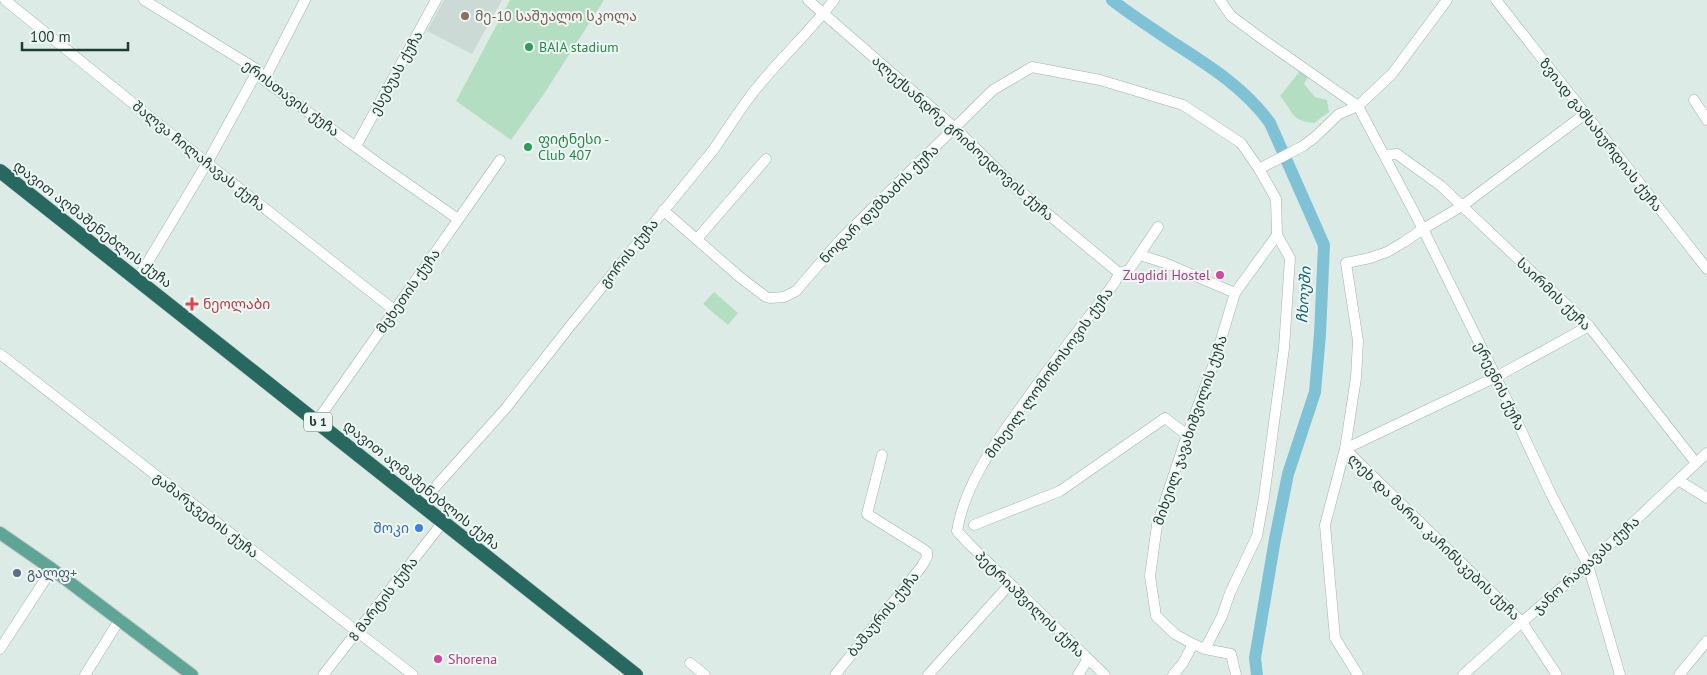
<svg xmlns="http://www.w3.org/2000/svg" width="1707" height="675" font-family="'PT Sans','Noto Sans Georgian',sans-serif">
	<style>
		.built { fill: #cbdad5 }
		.green { fill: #b4dec2 }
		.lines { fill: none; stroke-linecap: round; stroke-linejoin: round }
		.river { stroke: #80c2d5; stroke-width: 12 }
		.minor-casing { stroke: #a0b3ad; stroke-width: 11 }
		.major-casing { stroke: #c0c8c6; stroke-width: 14 }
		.highway-casing { stroke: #c0c8c6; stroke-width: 15 }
		.minor { stroke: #fff; stroke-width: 10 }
		.major { stroke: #5ea497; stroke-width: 12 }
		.highway { stroke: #276960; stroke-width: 14 }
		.education-dot { fill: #8d6e63; stroke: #eef7f3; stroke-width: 2 }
		.leisure-dot { fill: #2e9e5b; stroke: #eef7f3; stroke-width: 2 }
		.hotel-dot { fill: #d1479c; stroke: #eef7f3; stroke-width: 2 }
		.health-dot { fill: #e0444e; stroke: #eef7f3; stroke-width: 2 }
		.shop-dot { fill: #3f7fe0; stroke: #eef7f3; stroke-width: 2 }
		.service-dot { fill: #5c6f8a; stroke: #eef7f3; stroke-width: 2 }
		.labels { text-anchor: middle; stroke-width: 4; stroke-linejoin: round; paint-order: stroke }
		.shield { fill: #eef7f3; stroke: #5c736e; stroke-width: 1 }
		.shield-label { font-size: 12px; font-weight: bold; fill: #1e3b35 }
		.education-label { font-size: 14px; fill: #785e54; stroke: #eef7f3; text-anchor: start }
		.leisure-label { font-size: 14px; fill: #27864d; stroke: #eef7f3; text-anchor: start }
		.street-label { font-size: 14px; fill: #1e3b35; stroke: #eef7f3 }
		.hotel-label { font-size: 14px; fill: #b23c85; stroke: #eef7f3; text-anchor: end }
		.health-label { font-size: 14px; fill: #be3a42; stroke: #eef7f3; text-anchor: start }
		.shop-label { font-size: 14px; fill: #366cbe; stroke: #eef7f3; text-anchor: end }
		.service-label { font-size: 14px; fill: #4e5e75; stroke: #eef7f3; text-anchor: start }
		.water-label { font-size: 15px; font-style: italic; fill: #14637b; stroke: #eef7f3 }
	</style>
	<rect width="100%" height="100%" fill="#ddebe6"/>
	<polygon class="built" points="444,0 502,0 472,54 427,31"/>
	<g class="green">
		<polygon points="510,0 604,0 544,94 511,140 456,101"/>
		<path d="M1300,71l9,5 -5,8 11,13 12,3 2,12 -15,11c-25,-3 -20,-11 -34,-27z"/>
		<polygon points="714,292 738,313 728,325 703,304"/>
	</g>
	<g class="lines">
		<path class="river" d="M1112,0c19,15 40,28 60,42 36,23 73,46 98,81l54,122 -4,89 -5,58 -27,82 -13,65 -20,119 2,17"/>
		<g class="minor-casing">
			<g id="minor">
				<polyline points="5,0 207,163 394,310"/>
				<polyline points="144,0 258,70 264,80 382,166 458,219"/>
				<polyline points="808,0 955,128 1013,185 1119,273"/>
				<polyline points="1220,0 1231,16 1265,41 1358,106 1423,229 1496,377 1551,494 1588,565 1620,675"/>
				<polyline points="1496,0 1707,269"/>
				<polyline points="264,80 305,0"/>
				<polyline points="1694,100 1707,120"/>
				<polyline points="356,146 436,0"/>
				<polyline points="1385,155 1397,154 1441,186 1589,326 1696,463"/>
				<polyline points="1259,169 1303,146 1315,137 1339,114 1358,106 1392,74 1447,0"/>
				<polyline points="663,210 741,278 766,297 770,298 784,297 796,291 841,239 993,90 1032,67 1100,80 1183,105 1241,143 1259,169 1276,199 1277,235 1290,258 1284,348 1264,497 1257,536 1230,593 1222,616 1205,649 1193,644"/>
				<polyline points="697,239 766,159"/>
				<polyline points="1140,255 1165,263 1235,293"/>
				<polyline points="137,280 207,163 258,70"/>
				<polyline points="0,354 413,675"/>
				<polyline points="317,421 500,160"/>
				<polyline points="1678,480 1707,498"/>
				<path d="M420,504l86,-96 61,-78 147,-181c15,-22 29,-45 46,-65 24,-29 51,-54 74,-84"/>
				<polyline points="974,525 1060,491 1165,418 1187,435"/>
				<polyline points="0,649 52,569"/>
				<polyline points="1205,649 1231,654 1236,675"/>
				<polyline points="690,663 705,675"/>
				<polyline points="85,675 120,619"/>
				<polyline points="323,675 443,522"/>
				<polyline points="835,675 922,566 927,557 927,552 923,549 867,514 882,455"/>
				<polyline points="928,675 1010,584"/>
				<polyline points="1078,675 1088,659"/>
				<path d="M1105,675l-136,-131 -12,-13c8,-47 37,-86 64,-124 30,-43 63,-83 94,-125l4,-9 10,-3 29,-43"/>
				<polyline points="1173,675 1183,663 1193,644 1175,634 1156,616 1150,576 1157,525 1187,435 1213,366 1235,293 1277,235"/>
				<polyline points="1358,675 1335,638 1325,525 1345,449 1356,378 1358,341 1346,263 1370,258 1387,252 1404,242 1423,229 1462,206 1585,114"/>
				<polyline points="1463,675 1522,622 1588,565 1707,453"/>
				<polyline points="1557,675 1522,622 1345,449 1496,377 1589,326"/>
				<polyline points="1679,675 1707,641"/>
			</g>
		</g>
		<g class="major-casing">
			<polyline id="major" points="0,533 52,569 192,675"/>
		</g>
		<g class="highway-casing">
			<polyline id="highway" points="0,171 636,675"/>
		</g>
		<use href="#minor" class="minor"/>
		<use href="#major" class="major"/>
		<use href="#highway" class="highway"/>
	</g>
	<circle class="education-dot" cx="465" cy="16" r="5"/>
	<g class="leisure-dot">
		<circle cx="529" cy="47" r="5"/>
		<circle cx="528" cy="147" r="5"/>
	</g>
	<g class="hotel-dot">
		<circle cx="1220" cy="275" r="5"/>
		<circle cx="438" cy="659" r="5"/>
	</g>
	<path class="health-dot" d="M189.5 296.5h5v5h5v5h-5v5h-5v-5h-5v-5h5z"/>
	<circle class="shop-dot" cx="419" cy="528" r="5"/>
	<circle class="service-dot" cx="17" cy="573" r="5"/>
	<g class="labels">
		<rect class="shield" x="304" y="412.5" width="28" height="19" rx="4"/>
		<g class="shield-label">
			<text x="318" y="426">ს 1</text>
		</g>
		<g class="education-label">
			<text x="475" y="21">მე-10 საშუალო სკოლა</text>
		</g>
		<g class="leisure-label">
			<text x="539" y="52">BAIA stadium</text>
			<text x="538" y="144">ფიტნესი -<tspan x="538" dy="16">Club 407</tspan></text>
		</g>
		<g class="street-label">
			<text transform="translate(396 73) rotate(-61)" y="5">ესებუას ქუჩა</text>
			<text transform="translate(291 98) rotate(37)" y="5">ერისთავის ქუჩა</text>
			<text transform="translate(1601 135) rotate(52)" y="5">ზვიად გამსახურდიას ქუჩა</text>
			<text transform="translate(963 138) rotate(42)" y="5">ალექსანდრე გრიბოედოვის ქუჩა</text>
			<text transform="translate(199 156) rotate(39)" y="5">შალვა ჩილაჩავას ქუჩა</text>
			<text transform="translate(879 204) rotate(-45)" y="5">ნოდარ დუმბაძის ქუჩა</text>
			<text transform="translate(93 224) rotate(38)" y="5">დავით აღმაშენებლის ქუჩა</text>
			<text transform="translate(629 253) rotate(-51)" y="5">გორის ქუჩა</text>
			<text transform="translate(408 291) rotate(-55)" y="5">მცხეთის ქუჩა</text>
			<text transform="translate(1554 294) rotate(44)" y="5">საირმის ქუჩა</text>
			<text transform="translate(1049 373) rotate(-54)" y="5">მიხეილ ლომონოსოვის ქუჩა</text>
			<text transform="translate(1500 386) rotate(64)" y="5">ერევნის ქუჩა</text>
			<text transform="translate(1190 430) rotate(-71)" y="5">მიხეილ ჯავახიშვილის ქუჩა</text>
			<text transform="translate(422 485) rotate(39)" y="5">დავით აღმაშენებლის ქუჩა</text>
			<text transform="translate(206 515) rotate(38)" y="5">გამარჯვების ქუჩა</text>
			<text transform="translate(1434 537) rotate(44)" y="5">ლეხ და მარია კაჩინსკების ქუჩა</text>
			<text transform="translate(1586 565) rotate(-42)" y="5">ჯანო რაფავას ქუჩა</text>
			<text transform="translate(383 599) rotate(-52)" y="5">8 მარტის ქუჩა</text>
			<text transform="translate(1030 604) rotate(44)" y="5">პეტრიაშვილის ქუჩა</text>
			<text transform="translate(883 614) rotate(-51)" y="5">ბაშაურის ქუჩა</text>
		</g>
		<g class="hotel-label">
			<text x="1210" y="280">Zugdidi Hostel</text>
			<text x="448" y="664" text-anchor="start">Shorena</text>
		</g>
		<g class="health-label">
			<text x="203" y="309">ნეოლაბი</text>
		</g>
		<g class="shop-label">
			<text x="409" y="533">შოკი</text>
		</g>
		<g class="service-label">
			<text x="27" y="578">გალფ+</text>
		</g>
		<g class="water-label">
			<text transform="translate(1304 295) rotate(-86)" y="5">ჩხოუში</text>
		</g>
	</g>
	<path d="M22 42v8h106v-8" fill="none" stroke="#1e3b35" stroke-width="2.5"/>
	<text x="30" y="42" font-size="15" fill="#1e3b35" stroke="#eef7f3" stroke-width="4" paint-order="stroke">100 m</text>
</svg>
